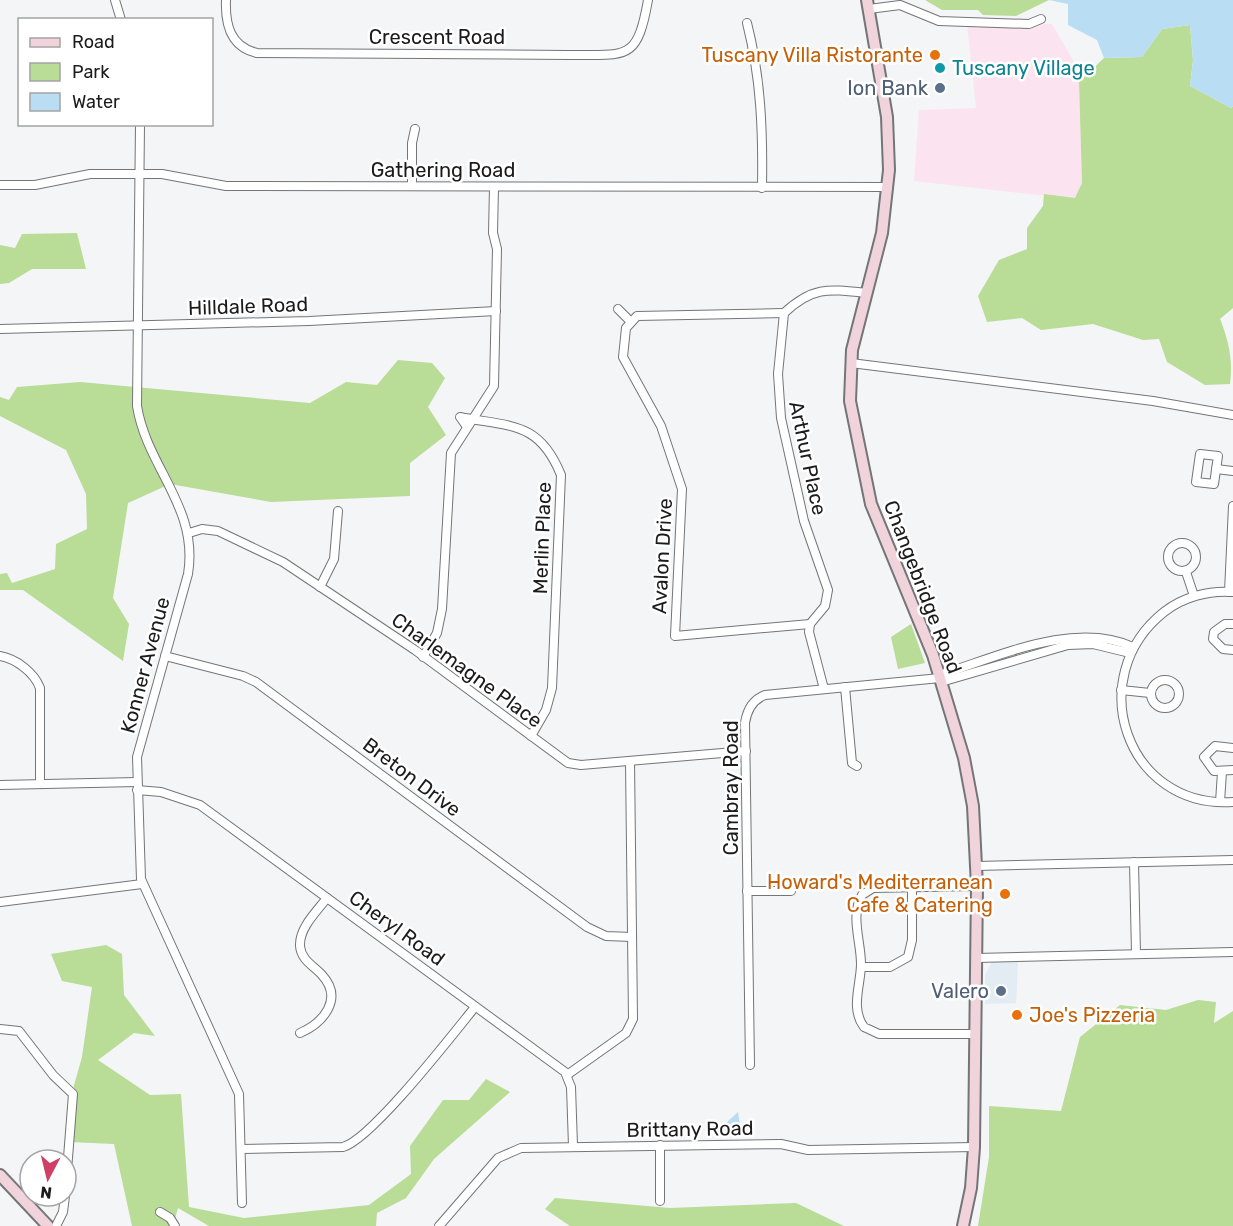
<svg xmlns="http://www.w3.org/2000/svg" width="1233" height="1226" font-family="Rubik,sans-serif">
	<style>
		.built { fill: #e3ebf3 }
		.industrial { fill: #fbe4f0 }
		.green { fill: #b9dc96 }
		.water { fill: #b9ddf3 }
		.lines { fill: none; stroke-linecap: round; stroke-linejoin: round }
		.street-casing { stroke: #737577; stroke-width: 10 }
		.secondary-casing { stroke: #737577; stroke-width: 14 }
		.street { stroke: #fff; stroke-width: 8 }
		.secondary { stroke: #f1d4db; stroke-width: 10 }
		.food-dot { fill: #e8710a; stroke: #fff; stroke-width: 2 }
		.culture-dot { fill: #0f9aa8; stroke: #fff; stroke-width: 2 }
		.service-dot { fill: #5c6f8a; stroke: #fff; stroke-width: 2 }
		.labels { text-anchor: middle; stroke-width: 5; stroke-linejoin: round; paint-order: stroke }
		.street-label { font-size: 20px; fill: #1b1b1c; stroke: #fff }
		.food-label { font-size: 20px; fill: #c56008; stroke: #fff; text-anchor: end }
		.culture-label { font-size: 20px; fill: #0d838f; stroke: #fff; text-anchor: start }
		.service-label { font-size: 20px; fill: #4e5e75; stroke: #fff; text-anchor: end }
	</style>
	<rect width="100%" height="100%" fill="#f3f5f7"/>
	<polygon class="built" points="1018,961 1016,1003 985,1004 985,975 992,962"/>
	<polygon class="industrial" points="967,24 1052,24 1073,60 1072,82 1079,82 1082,183 1075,199 914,181 919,110 976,108"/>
	<g class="green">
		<polygon points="925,0 1049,0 1016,16 983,15 978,10 942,10"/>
		<path d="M1190,25l3,35 -3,26 41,22 2,-2v202l-13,11c9,22 13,42 10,65l-25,1 -38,-23 -8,-23 -16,1 -50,-16 -52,6 -19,-12 -35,4 -9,-26 21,-36 28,-11v-21l16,-22 1,-12 31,4 7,-15 -3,-101 25,-24 38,-1 20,-28z"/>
		<polygon points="77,233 86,269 32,269 9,283 0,284 0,245 15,248 22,234"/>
		<polygon points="398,360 432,363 445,378 428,407 446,435 410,463 410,496 271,502 170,484 128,503 113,598 129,624 123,661 23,590 0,590 0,574 7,573 12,583 55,569 56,544 87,529 86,494 66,450 0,416 0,397 9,400 17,387 80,382 310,403 346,382 377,385"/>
		<polygon points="911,624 925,663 898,669 891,637"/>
		<polygon points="106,945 122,954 124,995 155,1036 134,1033 98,1060 150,1095 181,1094 189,1207 244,1218 369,1205 411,1174 410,1146 443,1100 469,1100 486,1079 510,1092 434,1159 406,1198 377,1213 376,1226 209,1226 178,1208 173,1226 132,1226 114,1144 70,1142 71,1096 82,1057 92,987 62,981 51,954"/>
		<polygon points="1198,1000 1216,1002 1214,1023 1233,1011 1233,1226 978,1226 989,1157 989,1106 1061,1111 1080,1037 1120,1005 1166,1010"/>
		<polygon points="555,1198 670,1208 796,1203 844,1226 570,1226 545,1209"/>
	</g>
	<g class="water">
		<polygon points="1049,0 1233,0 1233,106 1231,108 1190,86 1193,60 1190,25 1162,29 1142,57 1104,58 1097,40 1068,25 1068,4"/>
		<polygon points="738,1112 742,1136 715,1133"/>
	</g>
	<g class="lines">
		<g class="street-casing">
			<g id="street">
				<polyline points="115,0 121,20"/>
				<path d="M226,0c-1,24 4,47 31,53l312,2c57,-1 68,8 79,-55"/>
				<polyline points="869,9 900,5 939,21 1029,24 1041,19"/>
				<path d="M747,23c14,55 16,108 15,165"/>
				<path d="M140,124l-3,282c10,62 62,101 51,168l-51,183 4,122 98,215 3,109"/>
				<polyline points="0,185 35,185 90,174 162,174 226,186 888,187"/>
				<polyline points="412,186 412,143 415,129"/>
				<polyline points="618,309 630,321"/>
				<polyline points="784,313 637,316 626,328 623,357 661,426 682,489 675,636 810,624"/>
				<polyline points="0,329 309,321 496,311"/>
				<polyline points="851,363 1153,401 1233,415"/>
				<path d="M467,427l-7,-10c51,10 79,4 101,58l-9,213 -6,22 -15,26"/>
				<polygon points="1200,454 1218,456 1214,484 1196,482"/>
				<polyline points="1216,469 1233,471"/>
				<polyline points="189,533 202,529 218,531 283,562 415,650 568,763 581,765 746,751"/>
				<circle cx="1182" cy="557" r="14"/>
				<polyline points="1186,572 1194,596"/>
				<polyline points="320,587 334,559 338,511"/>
				<polyline points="1229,592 1233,506"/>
				<path d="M1233,592c-24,-2 -50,5 -69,20 -82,65 -38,197 69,190"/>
				<polyline points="1233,624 1225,624 1214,632 1213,639 1223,649 1233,650"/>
				<path d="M0,656c16,3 34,16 40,32v96"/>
				<polyline points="165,656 243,676 256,682 587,927 606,936 632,937"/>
				<polyline points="423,657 437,633 442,609 451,453 494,386 497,249 493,233 494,187"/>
				<path d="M939,675c59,-18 135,-55 194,-28"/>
				<circle cx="1165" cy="694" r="14"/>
				<polyline points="941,682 1068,645 1093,644 1130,653"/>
				<polyline points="845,687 852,763 857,766"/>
				<path d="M824,689l-15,-57 1,-8 15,-18 3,-16 -24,-69 -23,-103 -3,-44 6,-61c29,-27 45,-24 83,-20"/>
				<polyline points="1121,690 1150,693"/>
				<polyline points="1233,748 1215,746 1204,757 1214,771 1233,770"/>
				<polyline points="0,785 137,782"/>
				<polyline points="137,790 161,792 200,805 565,1072 571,1087 573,1146"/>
				<polyline points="1220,802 1222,772"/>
				<polyline points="1134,862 1136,954"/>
				<polyline points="976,866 1233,860"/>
				<polyline points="747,891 791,891"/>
				<polyline points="0,902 142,884"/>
				<polyline points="976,958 1233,952"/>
				<polyline points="861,967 890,967 908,957 912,940 912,887"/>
				<polyline points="0,1029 19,1031 53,1075 73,1094 66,1183"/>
				<path d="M300,1033c23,-10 44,-34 22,-58 -8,-9 -21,-15 -22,-29 -1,-18 17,-35 27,-48"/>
				<path d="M975,1034h-96l-15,-7c-14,-18 -3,-43 -3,-63 0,-23 -11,-48 1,-69l11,-7 104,-2"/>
				<path d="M750,1065l-5,-342c2,-13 7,-23 20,-28l175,-17"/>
				<polyline points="567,1075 626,1033 633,1019 630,761"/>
				<polyline points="660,1145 660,1201"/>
				<path d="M241,1149l102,-2c28,-7 110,-113 132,-140"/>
				<polyline points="160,1212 170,1218 175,1226"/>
				<polyline points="56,1226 63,1212 65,1196"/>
				<polyline points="439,1226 498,1158 521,1148 781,1144 808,1150 974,1147"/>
			</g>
		</g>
		<g class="secondary-casing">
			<g id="secondary">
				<polyline points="867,0 887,117 889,170 882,233 852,350 850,401 871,504 933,655 964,758 973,806 977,886 974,1147 971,1188 963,1226"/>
				<polyline points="0,1175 48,1226"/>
			</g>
		</g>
		<use href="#street" class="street"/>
		<use href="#secondary" class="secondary"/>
	</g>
	<g class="food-dot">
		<circle cx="935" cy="55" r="6"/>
		<circle cx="1005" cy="894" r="6"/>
		<circle cx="1017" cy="1015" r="6"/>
	</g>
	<circle class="culture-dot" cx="940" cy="68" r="6"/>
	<g class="service-dot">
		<circle cx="940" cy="88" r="6"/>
		<circle cx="1001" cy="991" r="6"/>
	</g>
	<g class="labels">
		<g class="street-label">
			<text x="437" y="44">Crescent Road</text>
			<text x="443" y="177">Gathering Road</text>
			<text transform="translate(248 306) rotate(-2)" y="7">Hilldale Road</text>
			<text transform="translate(808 458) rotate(78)" y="7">Arthur Place</text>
			<text transform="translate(542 538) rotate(-88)" y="7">Merlin Place</text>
			<text transform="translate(662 556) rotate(-87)" y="7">Avalon Drive</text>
			<text transform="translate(923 587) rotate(69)" y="7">Changebridge Road</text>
			<text transform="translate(145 665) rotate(-75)" y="7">Konner Avenue</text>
			<text transform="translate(467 670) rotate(36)" y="7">Charlemagne Place</text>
			<text transform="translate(412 777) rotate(37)" y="7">Breton Drive</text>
			<text transform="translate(731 788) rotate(-90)" y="7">Cambray Road</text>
			<text transform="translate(397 928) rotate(36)" y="7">Cheryl Road</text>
			<text transform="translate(690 1129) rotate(-1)" y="7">Brittany Road</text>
		</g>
		<g class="food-label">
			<text x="923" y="62">Tuscany Villa Ristorante</text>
			<text x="993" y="889">Howard's Mediterranean<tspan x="993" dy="23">Cafe &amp; Catering</tspan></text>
			<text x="1029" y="1022" text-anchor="start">Joe's Pizzeria</text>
		</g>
		<g class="culture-label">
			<text x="952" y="75">Tuscany Village</text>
		</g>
		<g class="service-label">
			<text x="928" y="95">Ion Bank</text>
			<text x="989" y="998">Valero</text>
		</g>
	</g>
	<rect x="18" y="18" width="195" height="108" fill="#ffffff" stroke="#a4a4a4" stroke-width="1.5"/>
	<rect x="30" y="38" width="30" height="9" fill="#f1d4db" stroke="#a4a4a4" stroke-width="1.5"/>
	<text x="72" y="48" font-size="18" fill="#1b1b1c">Road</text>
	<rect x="30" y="63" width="30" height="18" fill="#b9dc96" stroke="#a4a4a4" stroke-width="1.5"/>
	<text x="72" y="78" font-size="18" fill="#1b1b1c">Park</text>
	<rect x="30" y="93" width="30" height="18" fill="#b9ddf3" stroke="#a4a4a4" stroke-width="1.5"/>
	<text x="72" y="108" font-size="18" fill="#1b1b1c">Water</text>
	<g transform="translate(48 1178) rotate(187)"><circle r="28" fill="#ffffff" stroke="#a4a4a4" stroke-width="1.5"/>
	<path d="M0-4.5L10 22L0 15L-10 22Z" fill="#cf4067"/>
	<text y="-9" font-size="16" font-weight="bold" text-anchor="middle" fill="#1b1b1c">N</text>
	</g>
</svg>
